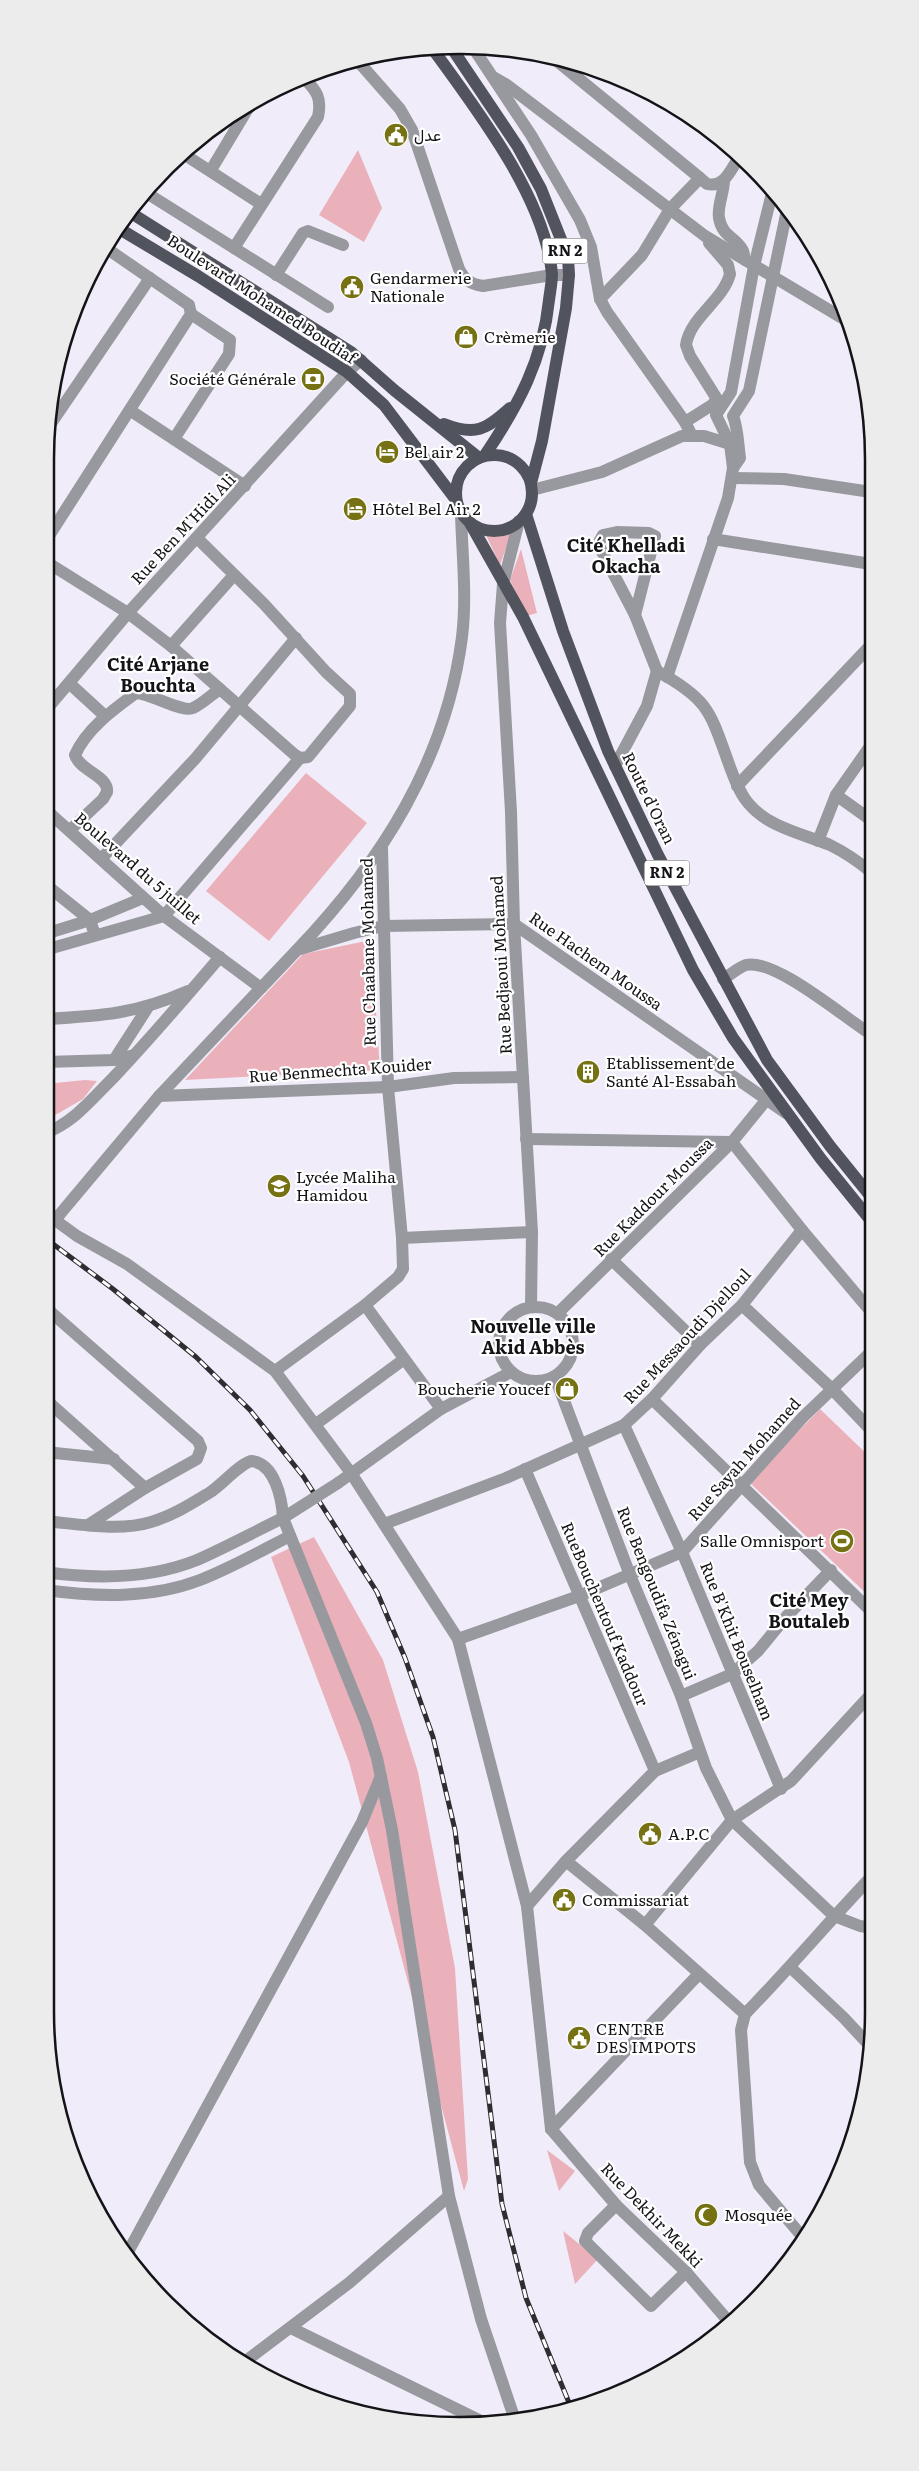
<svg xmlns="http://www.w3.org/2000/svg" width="919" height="2471" font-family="Literata,Vazirmatn,serif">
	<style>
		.green { fill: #ebb1ba }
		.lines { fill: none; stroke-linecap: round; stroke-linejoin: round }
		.minor { stroke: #97999e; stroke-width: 12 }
		.tertiary { stroke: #97999e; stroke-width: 12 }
		.primary { stroke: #51545d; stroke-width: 12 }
		.rail-casing { stroke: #2e2d32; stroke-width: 5 }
		.rail { stroke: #fff; stroke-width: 3; stroke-dasharray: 9; stroke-linecap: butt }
		.tertiary-bridge { stroke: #97999e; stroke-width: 12 }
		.labels { text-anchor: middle; stroke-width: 4.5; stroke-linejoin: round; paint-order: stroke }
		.shield { fill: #fff; stroke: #5a5a5d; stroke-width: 1 }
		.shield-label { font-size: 15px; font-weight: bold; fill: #141317 }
		.poi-label { font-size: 16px; fill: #141317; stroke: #fff; text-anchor: start }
		.street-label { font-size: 16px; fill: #141317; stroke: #fff }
		.neighbourhood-label { font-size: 18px; font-weight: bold; fill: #141317; stroke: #fff }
		.rim { fill: none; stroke: #141317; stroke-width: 2.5 }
	</style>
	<rect width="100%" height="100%" fill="#f1ecf9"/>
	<g class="green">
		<polygon points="216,127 205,144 198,150 190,145"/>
		<polygon points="358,150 382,208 364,242 319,215"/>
		<polygon points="514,525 500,565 485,533 504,531"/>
		<polygon points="521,549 537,613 526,616 510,580"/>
		<polygon points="306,773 367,823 269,941 206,891"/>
		<polygon points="371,940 380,1070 185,1080 303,954"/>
		<polygon points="85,1080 97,1081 83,1099 45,1121 45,1084"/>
		<polygon points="820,1409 873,1460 873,1600 749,1482"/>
		<polygon points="314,1537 383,1660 418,1772 455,1968 468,2179 464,2191 349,1762 271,1557"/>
		<polygon points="547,2150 575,2171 559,2191"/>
		<polygon points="563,2231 598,2259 575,2284"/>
	</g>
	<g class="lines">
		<g class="minor">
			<polyline points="472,46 531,135 580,220 591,247 600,299 607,312 685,422 692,436"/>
			<polyline points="551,56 700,178"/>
			<path d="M357,60l43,49 12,21 47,139c6,11 11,15 24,17l69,-11h17"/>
			<polyline points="493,77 507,85 705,236 844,319"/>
			<polyline points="182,153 261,204"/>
			<polyline points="211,170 253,100"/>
			<path d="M724,180c0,13 -7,26 -5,38 3,18 16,19 23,31 2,2 2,8 3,11"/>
			<polyline points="145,192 328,307"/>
			<path d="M234,248l84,-131c4,-19 -1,-26 -15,-40"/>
			<polyline points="276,275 303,233 308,231 343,245"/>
			<path d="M600,299l42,-44 28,-46 30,-31 7,6c17,4 23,-13 31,-25"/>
			<polyline points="131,411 245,486"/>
			<path d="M685,422l27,-17 5,-6 -27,-43 -4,-11c4,-28 37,-44 44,-71l-2,-9 -19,-22"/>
			<polyline points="50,425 150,278"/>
			<polyline points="174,439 229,354 230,340 191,314"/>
			<path d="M733,468l7,-10c-2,-14 -2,-30 -7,-42l16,-25 38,-181"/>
			<polyline points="732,478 784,479 871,492"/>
			<polyline points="532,490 602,472 682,436 704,436 730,444 733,439"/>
			<polygon points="617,532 649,533 655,536 635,615 598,544 603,535"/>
			<polyline points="713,539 871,564"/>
			<polyline points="45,542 191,314 189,305 106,248"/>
			<polyline points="45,561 128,613 171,646 295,755 300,758 308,757 350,706 350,694 326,672 264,604 197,538"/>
			<polyline points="635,615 657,671"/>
			<polyline points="171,646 234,575"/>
			<polyline points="667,677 728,498 733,468 730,444 716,415 731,392 754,266 773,189"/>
			<polyline points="69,683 105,716"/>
			<polyline points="45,711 128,613 347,372 361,360"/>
			<path d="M615,766l32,-60 10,-35c53,29 53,41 73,96 5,13 10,27 19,37 19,23 54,30 81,41 14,7 29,17 41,27"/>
			<polyline points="737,786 871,645"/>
			<polyline points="836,795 871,820"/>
			<path d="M70,830l33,-31 4,-7c2,-16 -27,-21 -32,-37 12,-27 38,-45 61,-62 16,1 47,20 57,15 9,-4 18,-13 27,-19"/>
			<polyline points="818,841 836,795 871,745"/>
			<polyline points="101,859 195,759 296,638"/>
			<polyline points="45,884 90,920 95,935"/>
			<polyline points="164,916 300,758"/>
			<polyline points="514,924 511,812 500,623 503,584 519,521"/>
			<path d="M297,950c84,-88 149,-189 165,-313 5,-41 0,-83 -1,-124"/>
			<path d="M723,979c7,-4 16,-12 23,-14 29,-7 100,54 126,70"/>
			<polyline points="261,988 159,1096 55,1220 77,1236 127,1264 275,1371 351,1473 458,1639 527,1906 551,2129"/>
			<path d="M45,1019c56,-3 91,-5 143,-28"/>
			<polyline points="114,1060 148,1007"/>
			<polyline points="45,1062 114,1060 134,1055"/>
			<polyline points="159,1096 388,1087 454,1078 523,1077"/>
			<path d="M45,1133c28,-10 47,-34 68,-55 37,-39 72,-80 107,-121"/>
			<polyline points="526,1139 732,1142 802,1230 872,1313"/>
			<polyline points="402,1238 532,1232"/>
			<polyline points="611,1259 700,1345"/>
			<polyline points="365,1305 441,1409"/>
			<polyline points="742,1305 832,1389 873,1432"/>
			<polyline points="45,1307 198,1441 201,1448 197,1459 145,1488 88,1525"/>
			<polyline points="558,1313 732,1142 767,1099"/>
			<polyline points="275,1371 365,1305 398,1277 403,1269 402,1238 388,1087 382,848"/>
			<polyline points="555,1377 630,1575 681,1696 706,1768 732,1820 834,1916 860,1926 874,1928"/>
			<polyline points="45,1399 145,1488"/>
			<polyline points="652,1399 873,1613"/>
			<polyline points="316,1424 403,1360"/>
			<polyline points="624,1425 682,1552 781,1789"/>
			<polyline points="45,1452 114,1459"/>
			<polyline points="525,1469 655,1771"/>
			<path d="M45,1521c33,3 74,11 106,1 21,-6 40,-18 58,-29 13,-8 29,-28 42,-32 24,2 31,38 32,57l83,205 11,35 15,72 57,366 32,123 34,101"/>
			<polyline points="384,1524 506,1478 624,1425 652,1399 700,1345 742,1305 802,1230"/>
			<polyline points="458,1639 579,1596 682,1552 803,1417 873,1350"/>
			<polyline points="681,1696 732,1674 758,1651 786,1617 831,1570"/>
			<polyline points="566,1861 645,1925 745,2014 741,2030 750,2162 759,2185 805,2240"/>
			<polyline points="527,1906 566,1861 655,1771 700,1752"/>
			<polyline points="645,1925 732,1820 791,1781 873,1692"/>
			<polyline points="790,1967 844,2018 870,2046"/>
			<path d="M745,2014c44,-45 85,-94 129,-140"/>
			<polyline points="551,2129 616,2205 686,2272 730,2323"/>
			<polyline points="551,2129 698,1975"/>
			<polyline points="616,2205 588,2233 585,2241 651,2306 686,2272"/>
			<polyline points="128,2252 362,1822 381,1776"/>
			<polyline points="735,2319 776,2276"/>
			<polyline points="291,2328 489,2425"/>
			<polyline points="243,2363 349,2283 449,2196"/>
		</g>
		<g class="tertiary">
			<polyline points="45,809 164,916 261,988 297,950 354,933 383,926 514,924 786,1113"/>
			<polyline points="514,924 532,1232 531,1307"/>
			<polyline points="45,934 90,920 143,898"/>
			<polyline points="45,950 164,916"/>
			<circle cx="536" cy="1344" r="37"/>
			<polyline points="338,1483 441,1409 511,1372"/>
			<path d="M45,1572c49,7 105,7 152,-12 29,-13 57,-28 86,-42"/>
			<path d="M45,1590c52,7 106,9 155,-10 31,-12 61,-29 90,-44"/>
		</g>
		<g class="primary">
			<polyline points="451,47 518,147 541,189 568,257 569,275 566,308 542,441 531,483"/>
			<path d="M432,48c44,61 113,149 120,226 0,8 -2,18 -3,26 -6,60 -31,106 -64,155"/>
			<polyline points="128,211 351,352 394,390 479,458"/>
			<polyline points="118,228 198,276 347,372 384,405 456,500"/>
			<path d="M444,424c31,12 42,6 66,-16"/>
			<circle cx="494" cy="493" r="38"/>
			<polyline points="526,514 563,631 608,751 658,855 767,1060 830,1146 872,1198"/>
			<polyline points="470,523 523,617 693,970 733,1038 821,1159 872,1222"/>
		</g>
		<g class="rail-casing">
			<polyline id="rail" points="45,1238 113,1289 196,1357 250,1410 303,1476 377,1592 405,1658 433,1737 455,1830 502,2204 526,2298 572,2410"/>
		</g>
		<use href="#rail" class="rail"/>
		<polyline class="tertiary-bridge" points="283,1518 338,1483"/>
	</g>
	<defs>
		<g id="civic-disc" transform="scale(1.25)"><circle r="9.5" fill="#767214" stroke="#fff"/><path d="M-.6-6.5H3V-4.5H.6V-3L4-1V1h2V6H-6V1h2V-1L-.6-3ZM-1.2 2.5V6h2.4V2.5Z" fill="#fff"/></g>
		<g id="shop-disc" transform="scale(1.25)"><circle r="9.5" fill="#767214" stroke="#fff"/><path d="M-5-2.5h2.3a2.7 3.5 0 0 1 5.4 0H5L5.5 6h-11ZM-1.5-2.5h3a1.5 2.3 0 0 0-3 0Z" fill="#fff"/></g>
		<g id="bank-disc" transform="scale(1.25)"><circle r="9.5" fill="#767214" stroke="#fff"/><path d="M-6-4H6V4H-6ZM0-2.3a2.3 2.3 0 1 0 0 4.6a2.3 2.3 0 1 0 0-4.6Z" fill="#fff"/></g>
		<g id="hotel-disc" transform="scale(1.25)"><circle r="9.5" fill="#767214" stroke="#fff"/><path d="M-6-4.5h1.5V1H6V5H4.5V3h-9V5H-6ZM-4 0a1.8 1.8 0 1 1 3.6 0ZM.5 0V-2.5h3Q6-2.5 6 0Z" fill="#fff"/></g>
		<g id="building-disc" transform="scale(1.25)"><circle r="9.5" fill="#767214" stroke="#fff"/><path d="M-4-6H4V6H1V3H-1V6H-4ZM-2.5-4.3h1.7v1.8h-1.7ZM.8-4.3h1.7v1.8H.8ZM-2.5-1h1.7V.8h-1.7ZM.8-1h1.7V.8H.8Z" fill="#fff"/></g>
		<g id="school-disc" transform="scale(1.25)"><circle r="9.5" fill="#767214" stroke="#fff"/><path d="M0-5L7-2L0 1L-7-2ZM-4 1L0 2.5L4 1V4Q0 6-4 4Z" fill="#fff"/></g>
		<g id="stadium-disc" transform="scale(1.25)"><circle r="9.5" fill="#767214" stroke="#fff"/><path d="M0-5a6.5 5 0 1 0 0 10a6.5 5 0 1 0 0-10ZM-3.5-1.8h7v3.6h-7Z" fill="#fff"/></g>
		<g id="mosque-disc" transform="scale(1.25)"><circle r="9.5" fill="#767214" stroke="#fff"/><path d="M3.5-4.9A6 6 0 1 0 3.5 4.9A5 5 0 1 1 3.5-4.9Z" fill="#fff"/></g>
	</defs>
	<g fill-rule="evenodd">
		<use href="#civic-disc" x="396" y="135"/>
		<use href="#civic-disc" x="352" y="287"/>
		<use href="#shop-disc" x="466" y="337"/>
		<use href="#bank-disc" x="313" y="379"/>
		<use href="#hotel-disc" x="387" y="452"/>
		<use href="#hotel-disc" x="355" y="509"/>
		<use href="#building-disc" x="588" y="1072"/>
		<use href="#school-disc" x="279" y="1186"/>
		<use href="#shop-disc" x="567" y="1389"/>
		<use href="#stadium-disc" x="842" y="1541"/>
		<use href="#civic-disc" x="650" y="1834"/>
		<use href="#civic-disc" x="564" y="1900"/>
		<use href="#civic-disc" x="579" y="2038"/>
		<use href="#mosque-disc" x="706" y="2215"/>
	</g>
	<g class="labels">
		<g class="shield">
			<rect x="542.5" y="238.5" width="45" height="25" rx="4"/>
			<rect x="644.5" y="860.5" width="45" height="25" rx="4"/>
		</g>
		<g class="shield-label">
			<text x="565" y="256">RN 2</text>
			<text x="667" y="878">RN 2</text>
		</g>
		<g class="poi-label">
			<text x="414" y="141">عدل</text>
			<text x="370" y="284">Gendarmerie<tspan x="370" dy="18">Nationale</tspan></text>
			<text x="484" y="343">Crèmerie</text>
			<text x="296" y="385" text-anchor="end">Société Générale</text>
			<text x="404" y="458">Bel air 2</text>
			<text x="372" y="515">Hôtel Bel Air 2</text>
			<text x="606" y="1069">Etablissement de<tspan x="606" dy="18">Santé Al-Essabah</tspan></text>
			<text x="296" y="1183">Lycée Maliha<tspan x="296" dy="18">Hamidou</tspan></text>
			<text x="550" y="1395" text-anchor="end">Boucherie Youcef</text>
			<text x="824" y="1547" text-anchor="end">Salle Omnisport</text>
			<text x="668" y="1840">A.P.C</text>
			<text x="582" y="1906">Commissariat</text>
			<text x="596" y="2035">CENTRE<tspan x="596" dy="18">DES IMPOTS</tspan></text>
			<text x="724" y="2221">Mosquée</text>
		</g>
		<g class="street-label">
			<text transform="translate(262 299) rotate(33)" y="6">Boulevard Mohamed Boudiaf</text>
			<text transform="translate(183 529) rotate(-47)" y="6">Rue Ben M'Hidi Ali</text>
			<text transform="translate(649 798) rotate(64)" y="6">Route d'Oran</text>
			<text transform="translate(138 868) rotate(41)" y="6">Boulevard du 5 juillet</text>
			<text transform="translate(368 952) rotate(-91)" y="6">Rue Chaabane Mohamed</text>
			<text transform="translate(596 961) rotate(35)" y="6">Rue Hachem Moussa</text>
			<text transform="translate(501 965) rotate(-93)" y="6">Rue Bedjaoui Mohamed</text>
			<text transform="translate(340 1070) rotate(-4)" y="6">Rue Benmechta Kouider</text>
			<text transform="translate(653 1197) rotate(-45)" y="6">Rue Kaddour Moussa</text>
			<text transform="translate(687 1336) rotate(-47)" y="6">Rue Messaoudi Djelloul</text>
			<text transform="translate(744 1459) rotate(-48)" y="6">Rue Sayah Mohamed</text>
			<text transform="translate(657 1593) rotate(68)" y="6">Rue Bengoudifa Zénagui</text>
			<text transform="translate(605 1614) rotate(67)" y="6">RueBouchentouf Kaddour</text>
			<text transform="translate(737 1641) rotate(68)" y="6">Rue B'Khit Bouselham</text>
			<text transform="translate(652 2215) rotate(46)" y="6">Rue Dekhir Mekki</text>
		</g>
		<g class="neighbourhood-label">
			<text x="626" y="552">Cité Khelladi<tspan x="626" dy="21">Okacha</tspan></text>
			<text x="158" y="671">Cité Arjane<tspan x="158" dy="21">Bouchta</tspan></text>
			<text x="533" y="1333">Nouvelle ville<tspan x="533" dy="21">Akid Abbès</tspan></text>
			<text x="809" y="1607">Cité Mey<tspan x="809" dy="21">Boutaleb</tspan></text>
		</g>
	</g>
	<path d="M0 0H919V2471H0ZM459 54H460A405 405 0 0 1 865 459V2012A405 405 0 0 1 460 2417H459A405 405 0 0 1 54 2012V459A405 405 0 0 1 459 54Z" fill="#ececec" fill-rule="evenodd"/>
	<path class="rim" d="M459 54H460A405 405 0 0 1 865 459V2012A405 405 0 0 1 460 2417H459A405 405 0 0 1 54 2012V459A405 405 0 0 1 459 54Z"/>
</svg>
